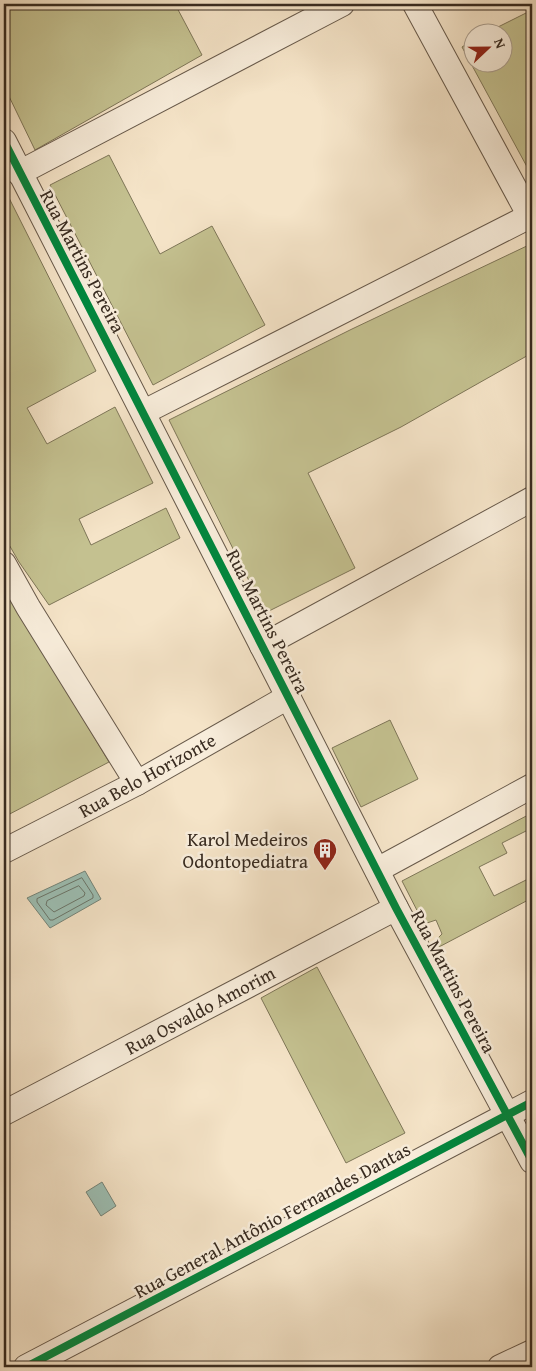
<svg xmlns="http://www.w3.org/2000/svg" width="536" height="1371" font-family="'Gentium Book Plus',serif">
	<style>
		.green { fill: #c4c190; stroke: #7e7658 }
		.water { fill: #9cbfb4; stroke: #748479 }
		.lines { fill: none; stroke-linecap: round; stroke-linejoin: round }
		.shore { stroke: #6a756a; stroke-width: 1 }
		.street-casing { stroke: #67594a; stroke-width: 26 }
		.street { stroke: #f8eddb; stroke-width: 24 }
		.cycleway-casing { stroke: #f8eddb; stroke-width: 11 }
		.cycleway { stroke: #00873e; stroke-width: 8 }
		.labels { text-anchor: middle; stroke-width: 5; stroke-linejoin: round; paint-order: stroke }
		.street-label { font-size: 19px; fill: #382b20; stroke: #f8eddb }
		.poi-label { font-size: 19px; fill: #382b20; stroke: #f8eddb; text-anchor: end }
	</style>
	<rect width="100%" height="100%" fill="#f5e4c8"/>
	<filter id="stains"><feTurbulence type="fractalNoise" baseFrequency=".004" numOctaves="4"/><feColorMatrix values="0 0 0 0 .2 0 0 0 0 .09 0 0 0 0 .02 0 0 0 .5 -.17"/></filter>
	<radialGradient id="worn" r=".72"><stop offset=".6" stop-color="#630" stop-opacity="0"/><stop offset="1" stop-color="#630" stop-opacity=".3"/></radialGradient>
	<g class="green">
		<polygon points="4,4 175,4 202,55 35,150 4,86"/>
		<polygon points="532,10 532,176 462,47 473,40 474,62 504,62 504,32 488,32"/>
		<polygon points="109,155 160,254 212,226 265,325 153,385 50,185"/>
		<polygon points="4,188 96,371 27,408 47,444 115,407 153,483 79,519 91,545 166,508 180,538 49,605 19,562 4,536"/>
		<polygon points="531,244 532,246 532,353 401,427 308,473 355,568 265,613 169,420 352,329"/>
		<polygon points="4,586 109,762 4,817"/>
		<polygon points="390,720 418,779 361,807 332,748"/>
		<polygon points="532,813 532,828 502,843 507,853 479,867 494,896 532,877 532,898 437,948 434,942 442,934 436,920 424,924 402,881"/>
		<polygon points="317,967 405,1133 346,1163 261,998"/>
	</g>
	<g class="water">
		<polygon points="85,871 101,899 50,928 27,898"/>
		<polygon points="102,1182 116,1206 101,1216 86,1192"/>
	</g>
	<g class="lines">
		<g class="shore">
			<polygon points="82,878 93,895 93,898 53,920 50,920 37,902 37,899"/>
			<polygon points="79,886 85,893 84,896 54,912 46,905 47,901"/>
		</g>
		<g class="street-casing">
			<g id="street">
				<polyline points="415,4 532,220"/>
				<polyline points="4,141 396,908 532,1161"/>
				<polyline points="19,173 342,4"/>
				<polyline points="144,412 530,216"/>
				<polyline points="4,564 28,607 137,783"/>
				<polyline points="262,646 532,499"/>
				<polyline points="4,851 137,783 288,697"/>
				<polyline points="377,870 532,786"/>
				<polyline points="4,1113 396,908"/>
				<polyline points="26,1367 532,1102"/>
				<polyline points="500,1367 532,1352"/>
			</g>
		</g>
		<use href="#street" class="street"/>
		<g class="cycleway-casing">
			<g id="cycleway">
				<polyline points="4,141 396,908 532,1161"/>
				<polyline points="26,1367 532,1102"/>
			</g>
		</g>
		<use href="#cycleway" class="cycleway"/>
	</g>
	<defs>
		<g id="building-pin" transform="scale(1.25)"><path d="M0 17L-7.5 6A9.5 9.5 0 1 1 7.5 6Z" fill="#8f2418" stroke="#f8eddb"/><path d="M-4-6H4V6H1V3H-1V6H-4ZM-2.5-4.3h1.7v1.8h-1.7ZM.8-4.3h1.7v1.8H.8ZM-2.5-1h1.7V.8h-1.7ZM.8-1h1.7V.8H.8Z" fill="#fff"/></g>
	</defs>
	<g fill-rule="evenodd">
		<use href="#building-pin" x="325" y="850"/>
	</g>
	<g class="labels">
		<g class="street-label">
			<text transform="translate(83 261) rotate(62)" y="7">Rua Martins Pereira</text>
			<text transform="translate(268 621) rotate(63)" y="7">Rua Martins Pereira</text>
			<text transform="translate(147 775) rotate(-29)" y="7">Rua Belo Horizonte</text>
			<text transform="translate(454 981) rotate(62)" y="7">Rua Martins Pereira</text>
			<text transform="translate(200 1010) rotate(-28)" y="7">Rua Osvaldo Amorim</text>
			<text transform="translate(272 1220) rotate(-28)" y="7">Rua General Antônio Fernandes Dantas</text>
		</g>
		<g class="poi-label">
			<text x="308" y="846">Karol Medeiros<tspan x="308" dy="22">Odontopediatra</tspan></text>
		</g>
	</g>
	<rect width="536" height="1371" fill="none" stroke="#f5e4c8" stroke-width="20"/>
	<rect x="5" y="5" width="526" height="1361" fill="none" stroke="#382b20" stroke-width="2.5"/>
	<rect x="10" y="10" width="516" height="1351" fill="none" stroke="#382b20"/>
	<g transform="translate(488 48) rotate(68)"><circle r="24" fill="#f8eddb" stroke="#ab9f90"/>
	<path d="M0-4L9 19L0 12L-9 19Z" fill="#8f2418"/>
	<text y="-8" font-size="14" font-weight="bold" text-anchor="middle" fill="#382b20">N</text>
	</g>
	<rect width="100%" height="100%" filter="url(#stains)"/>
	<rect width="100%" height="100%" fill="url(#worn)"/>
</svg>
